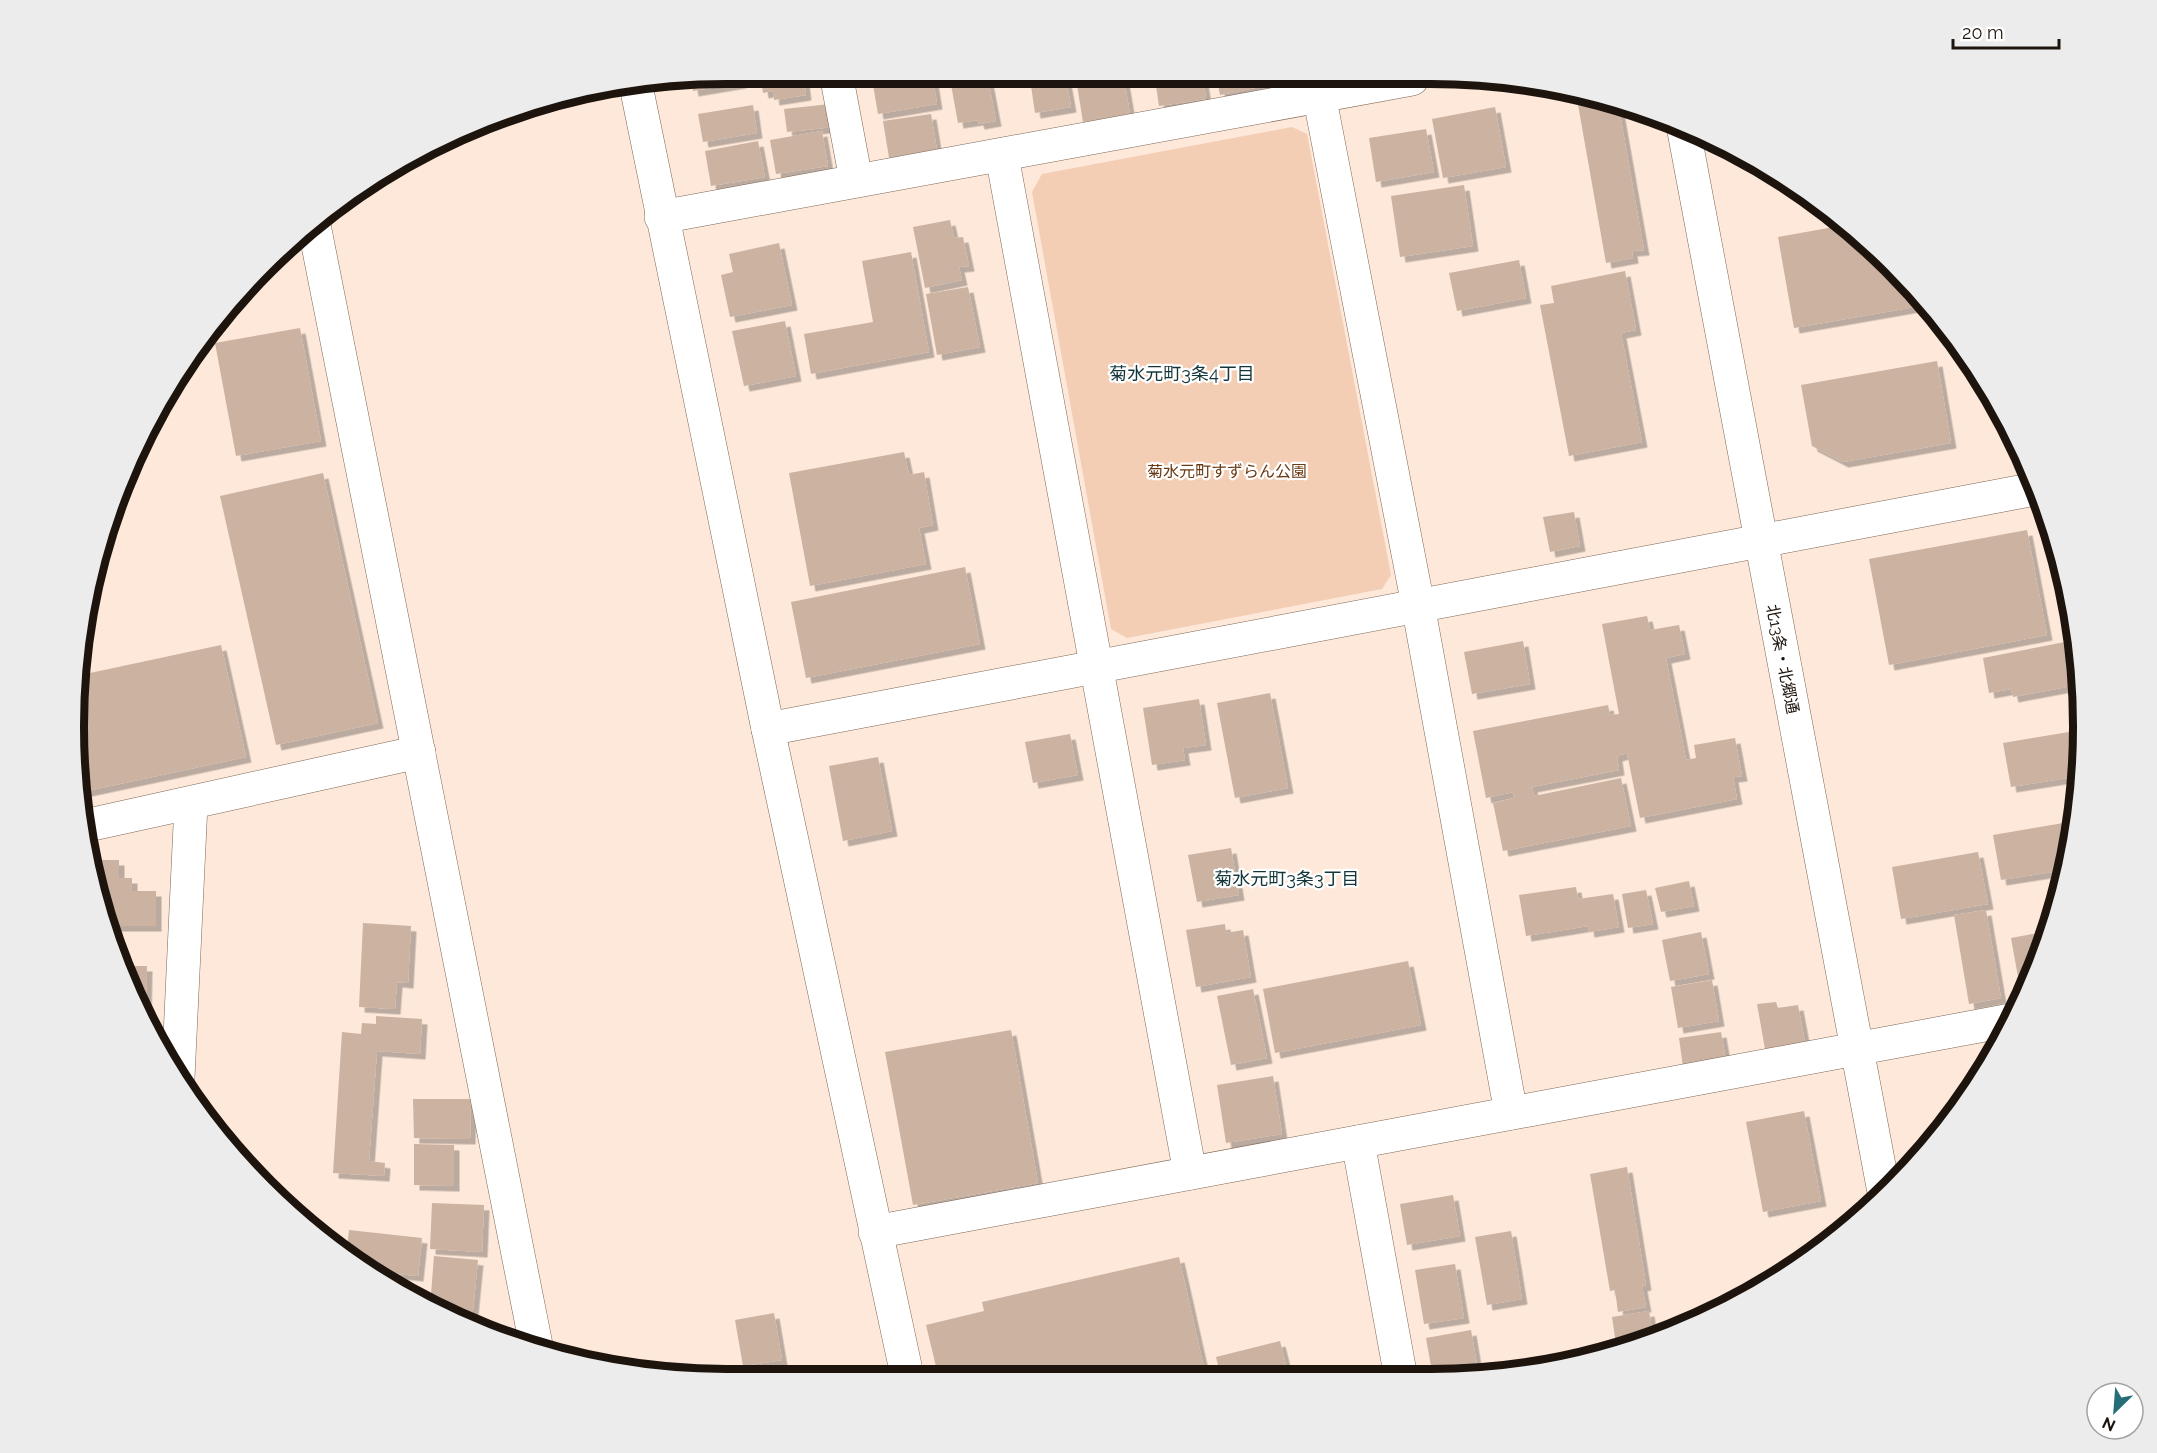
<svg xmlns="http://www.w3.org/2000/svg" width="2157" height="1453" font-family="Raleway,'Noto Sans JP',sans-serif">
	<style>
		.green { fill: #f3ceb5 }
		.building { fill: #ccb2a1; filter: url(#shadow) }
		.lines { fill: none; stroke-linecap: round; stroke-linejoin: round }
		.minor-casing { stroke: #7e6756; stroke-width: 34 }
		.minor { stroke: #fff; stroke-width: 33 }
		.labels { text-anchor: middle; stroke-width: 4.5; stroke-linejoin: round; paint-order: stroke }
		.park-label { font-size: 16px; fill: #693a13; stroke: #fff }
		.street-label { font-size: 16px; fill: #1d140d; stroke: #fff }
		.neighbourhood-label { font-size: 18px; fill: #14363a; stroke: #fff }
		.rim { fill: none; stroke: #1d140d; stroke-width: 8 }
	</style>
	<defs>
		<filter id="shadow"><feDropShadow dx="5.5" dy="5.5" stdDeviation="0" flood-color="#0004"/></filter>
	</defs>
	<rect width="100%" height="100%" fill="#fde8d9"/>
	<polygon class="green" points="1292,127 1307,134 1391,575 1382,589 1127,638 1111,629 1032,192 1042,174"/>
	<g class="building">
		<polygon points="691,79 740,79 741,83 693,91"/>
		<polygon points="761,79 804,79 806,95 774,100 773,91 763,93"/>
		<polygon points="872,79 933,79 937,104 878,114"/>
		<polygon points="950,79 988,79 996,121 979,124 978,120 958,123"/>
		<polygon points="1030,79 1066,79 1071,107 1035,113"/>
		<polygon points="1076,79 1124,79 1130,114 1083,122"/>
		<polygon points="1155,79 1203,79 1206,99 1159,106"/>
		<polygon points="1217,79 1273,79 1274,84 1220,95"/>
		<polygon points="1592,97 1603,100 1604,102 1618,103 1644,250 1632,251 1633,258 1606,263 1577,99"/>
		<polygon points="830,104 833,127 787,132 784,109"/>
		<polygon points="753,105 757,133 703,142 698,114"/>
		<polygon points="1495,107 1506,167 1443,178 1432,119"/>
		<polygon points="931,114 939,162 891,170 883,121"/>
		<polygon points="1426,129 1434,172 1376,182 1369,138"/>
		<polygon points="822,131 828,166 776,174 770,140"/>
		<polygon points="758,141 765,177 711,186 705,151"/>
		<polygon points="1464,185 1473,246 1400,257 1391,196"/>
		<polygon points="950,220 954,238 963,237 969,266 959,267 962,280 925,288 913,227"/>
		<polygon points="1845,225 1861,236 1926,305 1794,328 1778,237"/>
		<polygon points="779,243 792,305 730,317 721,275 733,272 729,254"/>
		<polygon points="911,252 929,352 811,374 804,334 873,322 862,261"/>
		<polygon points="1519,260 1526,298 1457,311 1449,273"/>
		<polygon points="1625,271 1636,330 1621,333 1642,442 1569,456 1540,305 1554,303 1551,286"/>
		<polygon points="968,287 980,347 937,355 926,294"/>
		<polygon points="785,321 796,376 744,386 732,331"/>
		<polygon points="300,328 321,441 236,456 215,343"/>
		<polygon points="1937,361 1951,443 1843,462 1812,446 1801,385"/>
		<polygon points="904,452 909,475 924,472 933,525 919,528 926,564 810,586 789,473"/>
		<polygon points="323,473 378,723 276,745 220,496"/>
		<polygon points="1574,512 1580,546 1550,552 1543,517"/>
		<polygon points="2027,530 2047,635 1889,665 1869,559"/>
		<polygon points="965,567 980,644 806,678 791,602"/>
		<polygon points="1647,616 1650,630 1679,625 1685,654 1666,658 1686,760 1696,758 1694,745 1735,738 1742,776 1733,777 1737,799 1640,818 1627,753 1617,756 1619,770 1532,787 1534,796 1621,778 1631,826 1503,851 1493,803 1514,798 1513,792 1486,798 1473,731 1608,705 1610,715 1619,714 1602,624"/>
		<polygon points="2075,640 2082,684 2013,697 2011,689 1989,693 1983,658"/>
		<polygon points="1523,641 1530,684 1472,694 1464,652"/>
		<polygon points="221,645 246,757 82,792 76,676"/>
		<polygon points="1270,693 1288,788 1235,798 1217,703"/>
		<polygon points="1199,699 1206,745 1183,748 1185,760 1152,765 1143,708"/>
		<polygon points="2081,730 2079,776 2011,787 2003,743"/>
		<polygon points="1070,734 1078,775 1033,783 1025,742"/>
		<polygon points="878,757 892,831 843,841 829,766"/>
		<polygon points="2069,822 2072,837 2064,870 2001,880 1993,835"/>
		<polygon points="1231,848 1239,895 1197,902 1188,855"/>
		<polygon points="1978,852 1988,904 1901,919 1892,867"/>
		<polygon points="88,860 119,860 119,878 132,878 132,891 156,891 156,926 108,926"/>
		<polygon points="1689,881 1694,906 1661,912 1655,888"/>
		<polygon points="1576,887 1578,899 1613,894 1619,927 1589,932 1588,926 1526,936 1519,895"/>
		<polygon points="1646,890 1653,924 1628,928 1622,894"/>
		<polygon points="1986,910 2001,998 1969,1004 1954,915"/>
		<polygon points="363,923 411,926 408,983 397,982 395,1009 359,1007"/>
		<polygon points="1225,924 1226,933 1243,930 1251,977 1196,987 1186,930"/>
		<polygon points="2050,931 2026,988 2020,988 2011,938"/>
		<polygon points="1701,932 1709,974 1670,981 1662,940"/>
		<polygon points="1408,961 1421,1025 1275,1053 1263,989"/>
		<polygon points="120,966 147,966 146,1014 142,1014"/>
		<polygon points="1712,980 1719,1021 1678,1028 1671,987"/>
		<polygon points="1253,989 1267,1058 1231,1065 1217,996"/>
		<polygon points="1776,1002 1778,1008 1798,1005 1805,1042 1765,1049 1757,1004"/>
		<polygon points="376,1016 422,1019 420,1054 377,1051 369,1161 385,1163 384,1176 333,1173 342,1032 361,1034 362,1023 376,1024"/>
		<polygon points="1011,1030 1038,1183 913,1205 885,1052"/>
		<polygon points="1721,1032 1726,1061 1683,1067 1679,1038"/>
		<polygon points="1273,1076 1282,1134 1226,1143 1217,1085"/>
		<polygon points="413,1099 471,1099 470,1139 414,1138"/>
		<polygon points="1804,1111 1821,1201 1763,1212 1746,1122"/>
		<polygon points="414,1144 454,1145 454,1186 414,1185"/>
		<polygon points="1627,1167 1646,1285 1642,1286 1646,1307 1618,1312 1615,1290 1610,1291 1590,1174"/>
		<polygon points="1453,1195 1460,1236 1407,1245 1400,1204"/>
		<polygon points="432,1203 484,1205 482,1252 430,1249"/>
		<polygon points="349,1230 422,1238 418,1276 378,1272 347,1251"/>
		<polygon points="1511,1231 1522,1299 1487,1305 1475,1237"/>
		<polygon points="434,1256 478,1260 472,1320 484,1321 483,1331 430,1307"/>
		<polygon points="1179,1257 1206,1377 938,1375 926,1325 984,1311 982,1302"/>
		<polygon points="1455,1264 1464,1318 1424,1324 1415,1270"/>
		<polygon points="1649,1311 1653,1337 1617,1351 1612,1317"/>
		<polygon points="774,1313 782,1360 743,1366 735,1320"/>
		<polygon points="1471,1330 1479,1377 1433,1378 1426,1338"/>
		<polygon points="1280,1341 1289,1377 1221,1377 1216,1357"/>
	</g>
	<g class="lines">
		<g class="minor-casing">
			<g id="minor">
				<polyline points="837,79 856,180"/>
				<polyline points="1316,79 1418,605 1511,1113"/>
				<polyline points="635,81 768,729 907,1375"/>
				<polyline points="1683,126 1884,1192"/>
				<polyline points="1002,156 1190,1173"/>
				<polyline points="661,217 1412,79"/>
				<polyline points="314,225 537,1350"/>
				<polyline points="768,729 2035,489"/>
				<polyline points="84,826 419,752"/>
				<polyline points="178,1078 191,804"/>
				<polyline points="1358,1142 1401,1378"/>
				<polyline points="875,1232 2011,1020"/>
			</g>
		</g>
		<use href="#minor" class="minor"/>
	</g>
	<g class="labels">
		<g class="park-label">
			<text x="1227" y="477">菊水元町すずらん公園</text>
		</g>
		<g class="street-label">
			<text transform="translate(1783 659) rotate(79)" y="6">北13条・北郷通</text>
		</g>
		<g class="neighbourhood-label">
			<text x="1182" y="380">菊水元町3条4丁目</text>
			<text x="1287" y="885">菊水元町3条3丁目</text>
		</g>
	</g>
	<path d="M0 0H2157V1453H0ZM726 84H1431A642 642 0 0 1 2073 726V727A642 642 0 0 1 1431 1369H726A642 642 0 0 1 84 727V726A642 642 0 0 1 726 84Z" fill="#edecec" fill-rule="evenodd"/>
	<path class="rim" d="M726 84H1431A642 642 0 0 1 2073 726V727A642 642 0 0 1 1431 1369H726A642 642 0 0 1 84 727V726A642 642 0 0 1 726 84Z"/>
	<g transform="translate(2115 1411) rotate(205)"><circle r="28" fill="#ffffff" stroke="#a5a19e" stroke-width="1.5"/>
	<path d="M0-4.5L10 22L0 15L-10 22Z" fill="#256e77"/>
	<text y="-9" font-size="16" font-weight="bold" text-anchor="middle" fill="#1d140d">N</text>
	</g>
	<path d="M1953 39v9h106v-9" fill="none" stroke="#1d140d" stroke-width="3"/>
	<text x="1962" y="39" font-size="18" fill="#1d140d" stroke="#ffffff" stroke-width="4.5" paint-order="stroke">20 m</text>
</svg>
